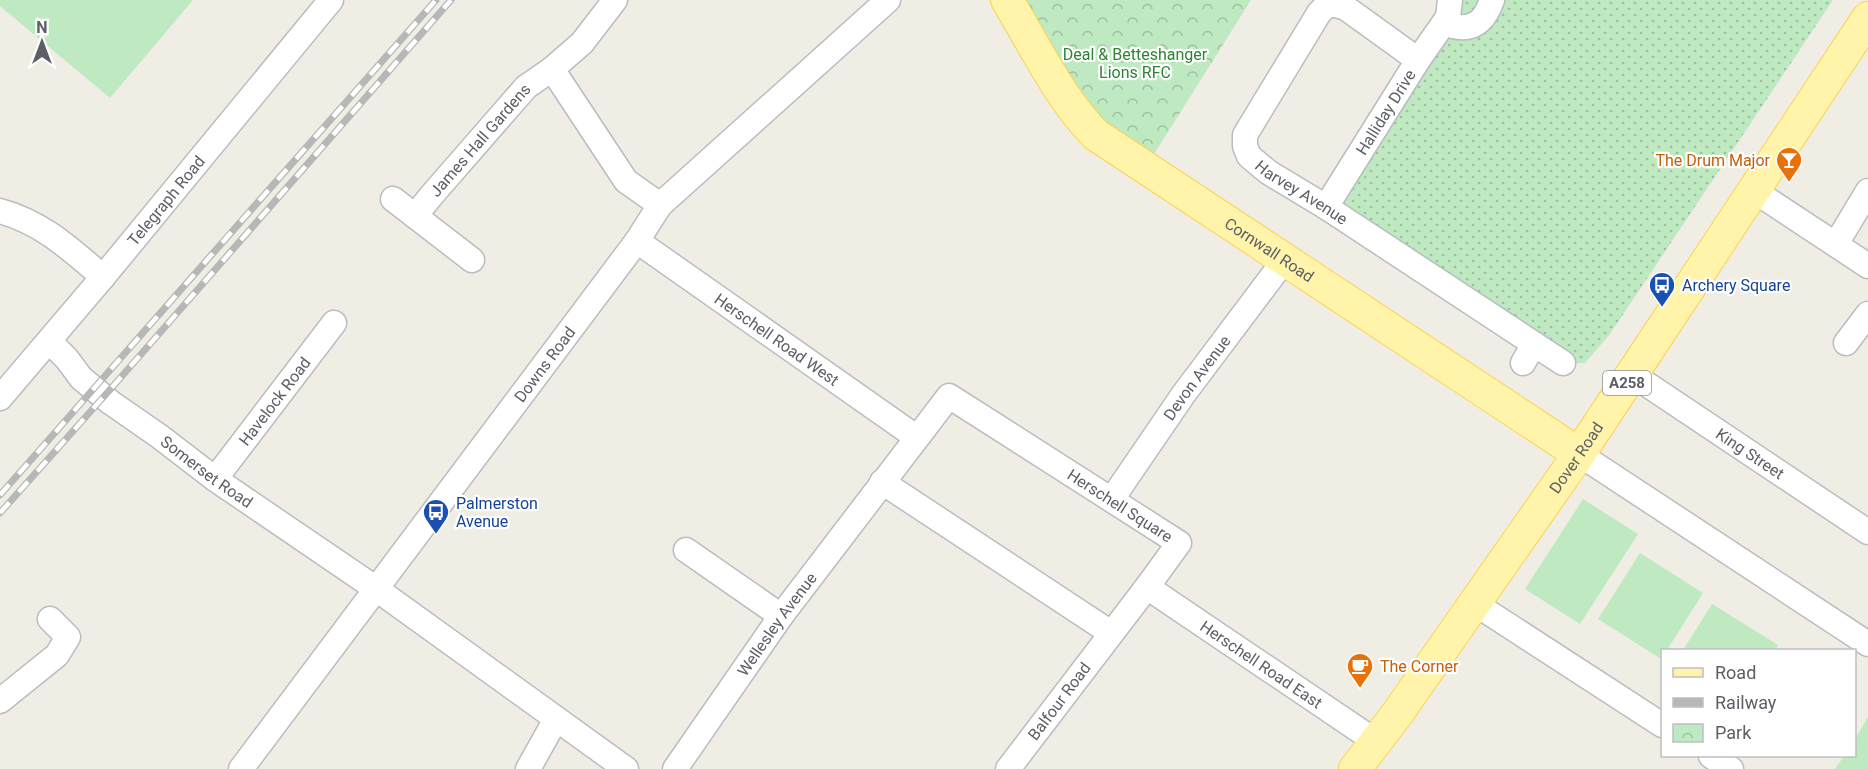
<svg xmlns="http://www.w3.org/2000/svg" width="1868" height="769" font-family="Roboto,sans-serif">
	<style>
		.grass { fill: url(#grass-dots) }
		.park { fill: url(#park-crowns) }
		.garden { fill: #bfe9c1 }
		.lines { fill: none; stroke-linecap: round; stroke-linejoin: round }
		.minor-casing { stroke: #b9bcc1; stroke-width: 27 }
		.major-casing { stroke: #fcd252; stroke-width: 34 }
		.minor { stroke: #fff; stroke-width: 24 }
		.major { stroke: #fff4aa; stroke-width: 32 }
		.rail-casing { stroke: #b6b7b7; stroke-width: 7 }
		.rail { stroke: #fff; stroke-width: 4.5; stroke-dasharray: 14; stroke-linecap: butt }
		.labels { text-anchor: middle; stroke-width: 4.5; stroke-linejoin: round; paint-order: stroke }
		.shield { fill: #fff; stroke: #8d9094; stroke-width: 1.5 }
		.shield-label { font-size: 15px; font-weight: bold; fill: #5c6066 }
		.park-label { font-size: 16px; fill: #2e8335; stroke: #fff }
		.street-label { font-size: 16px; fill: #5c6066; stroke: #fff }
		.food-label { font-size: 16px; fill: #c56008; stroke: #fff; text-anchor: end }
		.transit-label { font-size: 16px; fill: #164399; stroke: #fff; text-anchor: start }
	</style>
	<defs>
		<pattern id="grass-dots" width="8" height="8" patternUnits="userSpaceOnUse" patternTransform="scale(1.5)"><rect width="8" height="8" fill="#bfe9c1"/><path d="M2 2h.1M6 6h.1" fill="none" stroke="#9ec0a1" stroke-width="1.8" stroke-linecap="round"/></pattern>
		<pattern id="park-crowns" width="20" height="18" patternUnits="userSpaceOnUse" patternTransform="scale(1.5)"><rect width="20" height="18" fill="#bfe9c1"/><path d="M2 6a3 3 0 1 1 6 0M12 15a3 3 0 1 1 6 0" fill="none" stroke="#9ec0a1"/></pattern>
	</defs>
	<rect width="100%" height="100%" fill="#f0eee4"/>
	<polygon class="grass" points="1450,0 1833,0 1610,334 1585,363 1563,363 1326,207"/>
	<polygon class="park" points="1023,0 1251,0 1151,159 1095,123"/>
	<g class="garden">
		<polygon points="0,0 193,0 110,98 0,6"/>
		<polygon points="1583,499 1638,534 1580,624 1525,589"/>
		<polygon points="1640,553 1703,593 1667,650 1662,650 1661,659 1598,619"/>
		<polygon points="1712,604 1778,645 1775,650 1683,650"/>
		<polygon points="1868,717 1868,769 1835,769 1844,756 1854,756 1855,739"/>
	</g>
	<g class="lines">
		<g class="minor-casing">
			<g id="minor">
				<path d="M1450,0l-2,17 5,9c22,5 32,-6 39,-26"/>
				<path id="s1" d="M1418,60l-72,-52 -10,-3h-9l-8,8 -74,122v11l4,10 19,16 58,35 237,156"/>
				<polyline points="552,69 626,181 660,205"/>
				<polyline points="1753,190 1868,266"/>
				<polyline points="393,199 472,260"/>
				<path id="s2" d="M1326,207l92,-147 30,-43"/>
				<path d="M0,211c43,12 70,38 103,66"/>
				<path id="s3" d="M415,216l16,-20 95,-109 26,-18 30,-26 33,-43"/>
				<path id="s4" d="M637,241l279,196"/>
				<polyline points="1836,244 1868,191"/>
				<path id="s5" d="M49,341l18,18 14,19 29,24 49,34 56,43 160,109 251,181"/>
				<polyline points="1846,343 1868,314"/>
				<polyline points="1523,363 1534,344"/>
				<path id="s6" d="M1633,375l235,157"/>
				<path id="s7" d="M0,398l103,-121 228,-277"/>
				<polyline points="1579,454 1868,644"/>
				<path id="s8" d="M215,479l119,-156"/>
				<polyline points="882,482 1111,633"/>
				<path id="s9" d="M1112,499l71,-104 103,-137"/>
				<polyline points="686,550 781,616"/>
				<path id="s10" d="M1147,587l228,154"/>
				<polyline points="1474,603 1662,725"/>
				<polyline points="0,701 57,655 68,637 50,619"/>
				<polyline points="1711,756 1731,769"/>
				<path id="s11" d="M241,769l396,-528 23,-36 228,-205"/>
				<polyline points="528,769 556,719"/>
				<path id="s12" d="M675,769l106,-153 168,-220 230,147 -32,44 -139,182"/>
			</g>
		</g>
		<g class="major-casing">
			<g id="major">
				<path id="s13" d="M1007,0c27,44 52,98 89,135l483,319"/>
				<path id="s14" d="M1355,769l42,-55 182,-260 289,-436"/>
			</g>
		</g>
		<use href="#minor" class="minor"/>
		<use href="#major" class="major"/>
		<g class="rail-casing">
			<g id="rail">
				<polyline points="0,495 436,0"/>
				<polyline points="0,513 115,384 451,0"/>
			</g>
		</g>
		<use href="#rail" class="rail"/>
	</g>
	<defs>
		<g id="bar-pin" transform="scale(1.35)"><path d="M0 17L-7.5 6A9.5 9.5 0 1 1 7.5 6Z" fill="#e8710a" stroke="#fff"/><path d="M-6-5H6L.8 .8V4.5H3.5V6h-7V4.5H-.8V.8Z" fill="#fff"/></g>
		<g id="bus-pin" transform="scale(1.35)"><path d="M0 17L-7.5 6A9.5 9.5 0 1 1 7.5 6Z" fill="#1a4fb4" stroke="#fff"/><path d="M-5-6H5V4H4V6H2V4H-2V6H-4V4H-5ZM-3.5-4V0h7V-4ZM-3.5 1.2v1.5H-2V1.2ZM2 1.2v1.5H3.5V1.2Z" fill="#fff"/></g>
		<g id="cafe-pin" transform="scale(1.35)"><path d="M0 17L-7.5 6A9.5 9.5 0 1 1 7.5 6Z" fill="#e8710a" stroke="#fff"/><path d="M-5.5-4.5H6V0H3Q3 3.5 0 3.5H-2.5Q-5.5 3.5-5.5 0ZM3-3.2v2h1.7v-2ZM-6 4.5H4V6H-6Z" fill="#fff"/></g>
	</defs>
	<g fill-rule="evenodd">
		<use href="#bar-pin" x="1789" y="160"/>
		<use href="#bus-pin" x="1662" y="285"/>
		<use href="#bus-pin" x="436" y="512"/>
		<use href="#cafe-pin" x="1360" y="666"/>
	</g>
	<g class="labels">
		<rect class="shield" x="1603" y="371" width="48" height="24" rx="4.5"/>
		<g class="shield-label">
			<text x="1627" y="388">A258</text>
		</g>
		<g class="park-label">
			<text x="1135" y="60">Deal &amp; Betteshanger<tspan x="1135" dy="18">Lions RFC</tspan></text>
		</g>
		<g class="street-label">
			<text dy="6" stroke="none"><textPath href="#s2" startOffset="112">Halliday Drive</textPath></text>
			<text dy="6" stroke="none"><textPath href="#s3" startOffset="100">James Hall Gardens</textPath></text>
			<text dy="6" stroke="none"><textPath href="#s1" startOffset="348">Harvey Avenue</textPath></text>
			<text dy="6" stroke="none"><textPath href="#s7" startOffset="258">Telegraph Road</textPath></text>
			<text dy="6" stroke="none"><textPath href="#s13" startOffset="370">Cornwall Road</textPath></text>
			<text dy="6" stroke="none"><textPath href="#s4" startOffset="171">Herschell Road West</textPath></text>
			<text dy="6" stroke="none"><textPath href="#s11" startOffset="506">Downs Road</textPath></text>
			<text dy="6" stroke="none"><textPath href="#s9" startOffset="148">Devon Avenue</textPath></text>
			<text dy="6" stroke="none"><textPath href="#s8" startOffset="98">Havelock Road</textPath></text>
			<text dy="6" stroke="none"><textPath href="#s6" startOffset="141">King Street</textPath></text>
			<text dy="6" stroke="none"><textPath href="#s14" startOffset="382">Dover Road</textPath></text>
			<text dy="6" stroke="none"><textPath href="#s5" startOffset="206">Somerset Road</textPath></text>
			<text dy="6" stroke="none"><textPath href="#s12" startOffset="666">Herschell Square</textPath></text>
			<text dy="6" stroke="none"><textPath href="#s12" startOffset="177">Wellesley Avenue</textPath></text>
			<text dy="6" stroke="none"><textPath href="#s10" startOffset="138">Herschell Road East</textPath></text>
			<text transform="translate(1059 701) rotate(-53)" y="6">Balfour Road</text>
		</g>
		<g class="food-label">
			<text x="1770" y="166">The Drum Major</text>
			<text x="1380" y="672" text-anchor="start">The Corner</text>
		</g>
		<g class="transit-label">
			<text x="1682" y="291">Archery Square</text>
			<text x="456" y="509">Palmerston<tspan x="456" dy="18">Avenue</tspan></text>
		</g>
	</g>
	<rect x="1661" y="649" width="195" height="108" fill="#ffffff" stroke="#bebfc2" stroke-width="1.5"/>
	<rect x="1673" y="668" width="30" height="9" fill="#fff4aa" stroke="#bebfc2" stroke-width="1.5"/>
	<text x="1715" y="679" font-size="18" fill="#5c6066">Road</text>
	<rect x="1673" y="698" width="30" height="9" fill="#b6b7b7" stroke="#bebfc2" stroke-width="1.5"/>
	<text x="1715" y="709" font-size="18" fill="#5c6066">Railway</text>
	<rect x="1673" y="724" width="30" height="18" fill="url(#park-crowns)" stroke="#bebfc2" stroke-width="1.5"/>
	<text x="1715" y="739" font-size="18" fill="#5c6066">Park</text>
	<g transform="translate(42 42)" stroke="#ffffff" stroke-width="4.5" paint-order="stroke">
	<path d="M0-4.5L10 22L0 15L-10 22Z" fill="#5c6066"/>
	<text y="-9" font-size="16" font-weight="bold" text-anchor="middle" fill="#5c6066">N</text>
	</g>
</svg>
